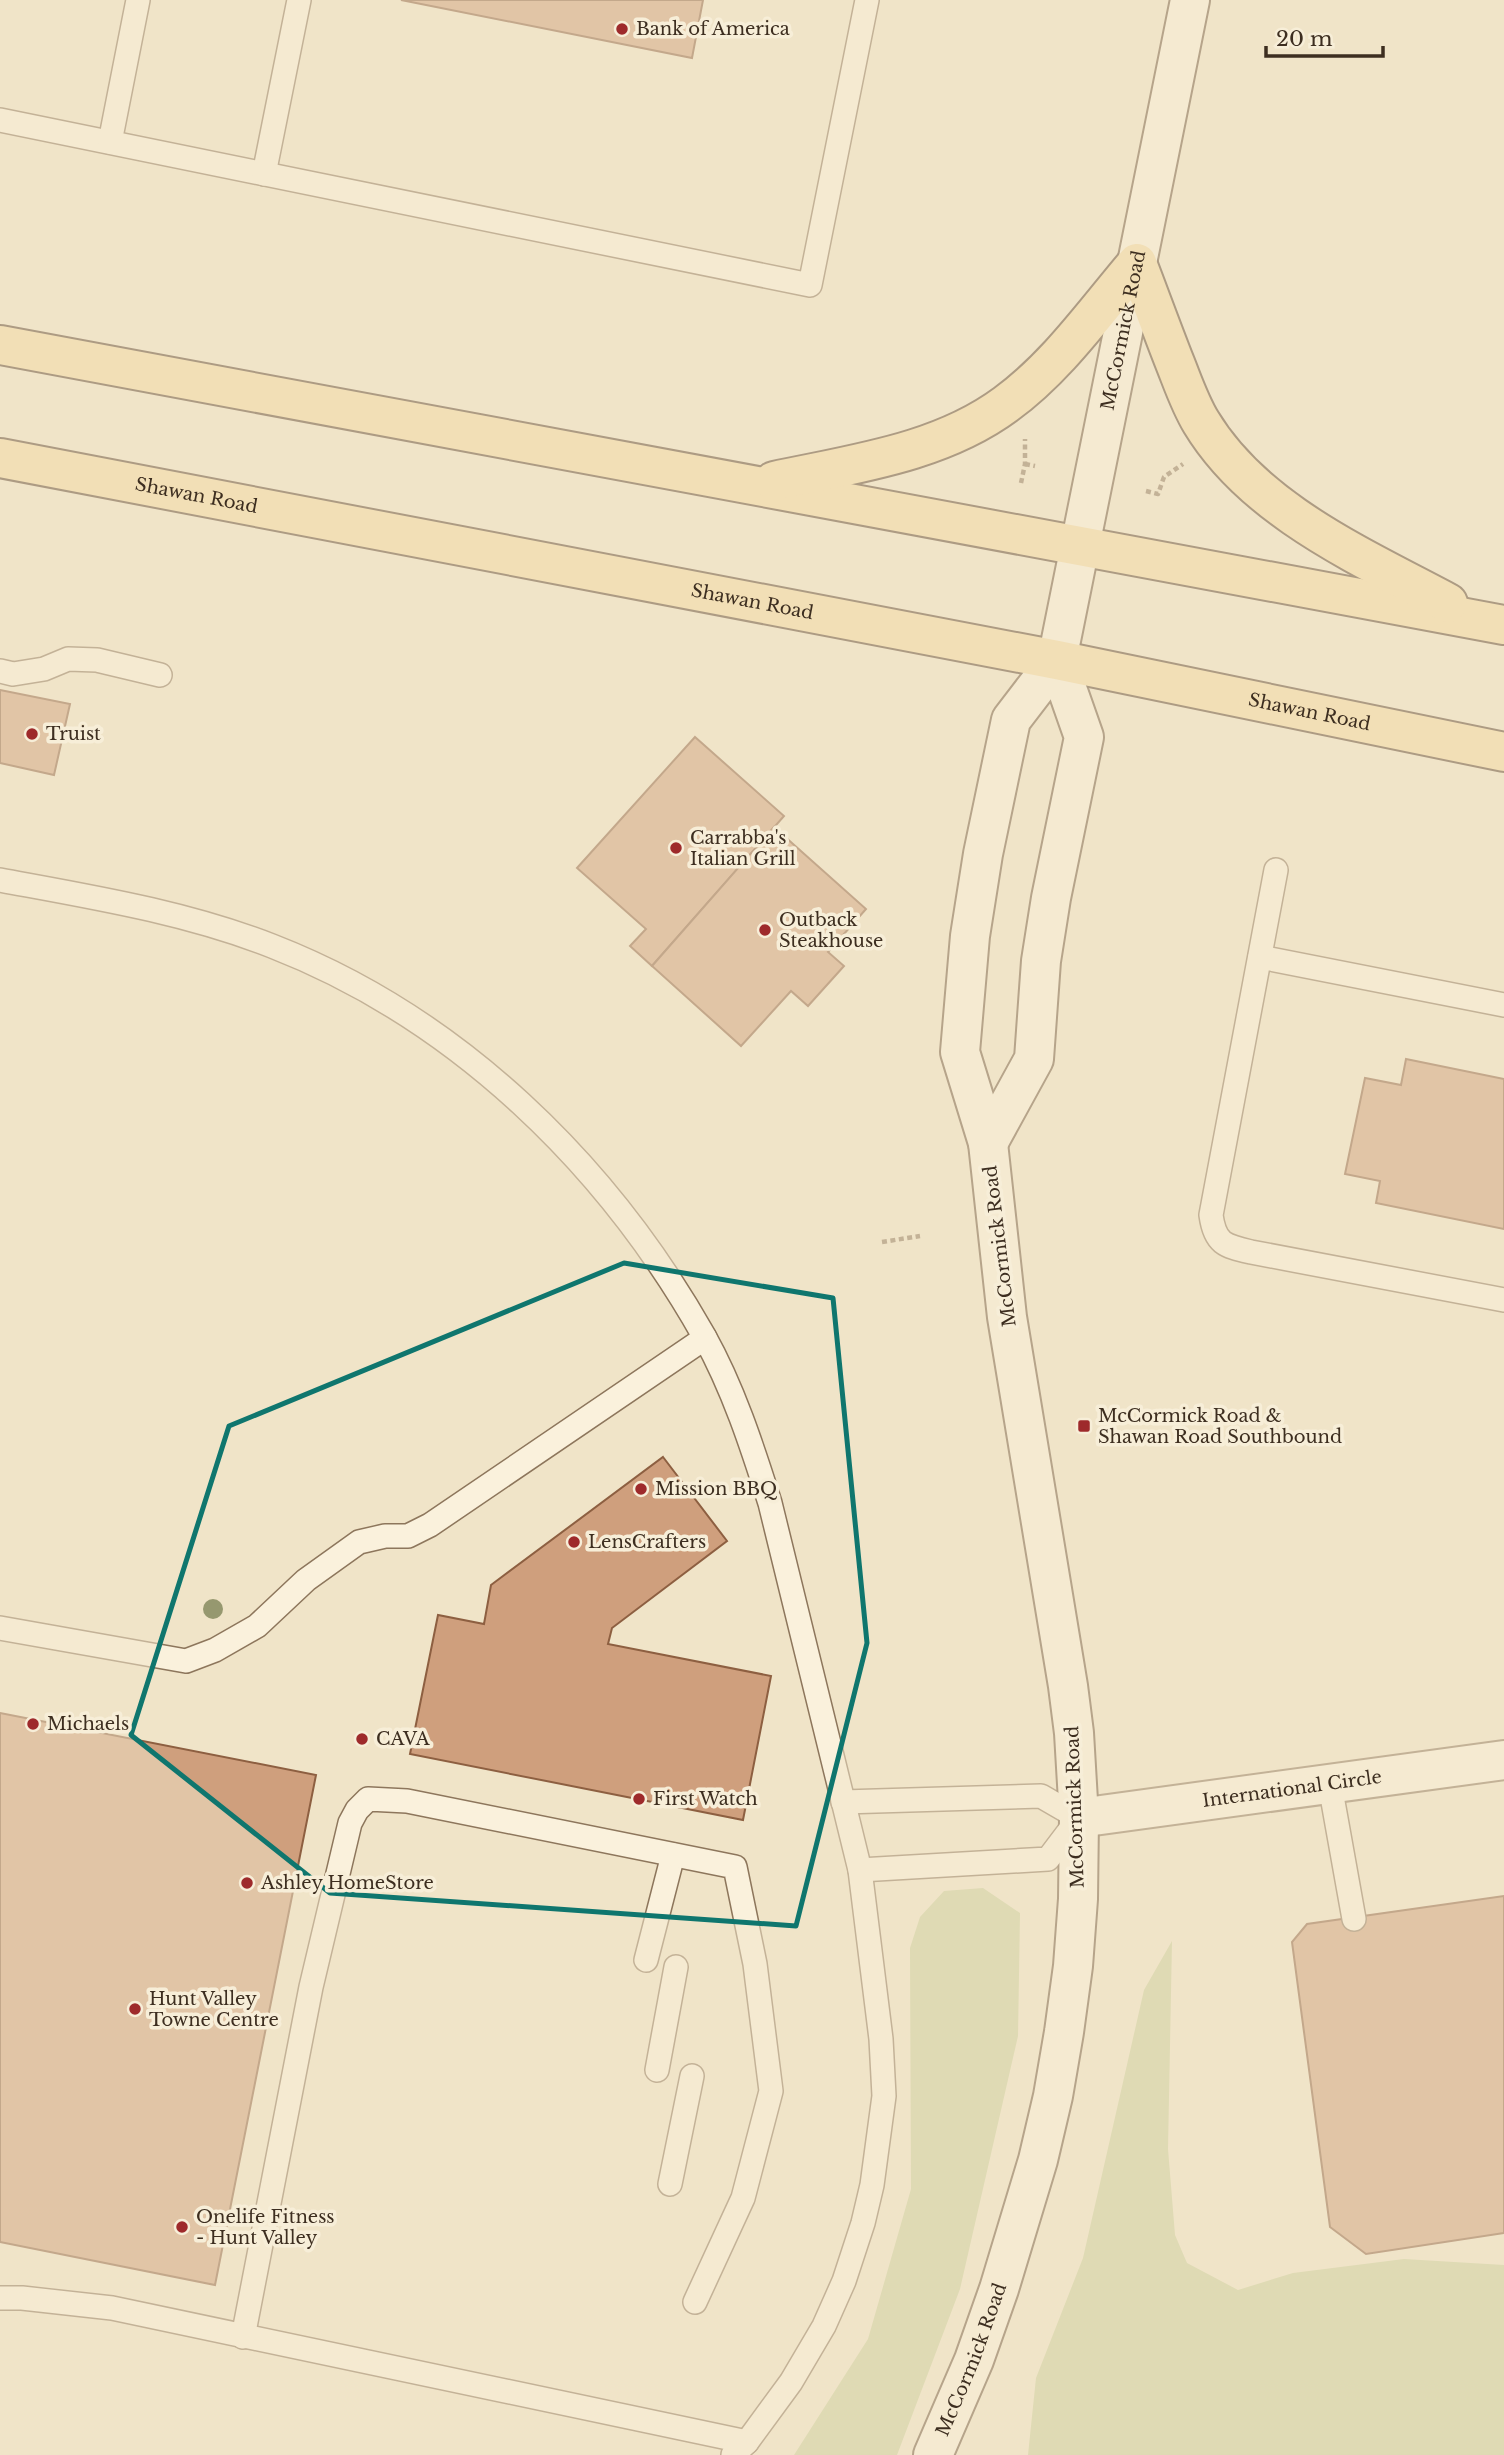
<svg xmlns="http://www.w3.org/2000/svg" width="1504" height="2455" font-family="'Libre Baskerville',serif">
	<style>
		.green { fill: #c9cf9b }
		.building { fill: #cf9f7d; stroke: #8d5f41; stroke-width: 2 }
		.lines { fill: none; stroke-linecap: round; stroke-linejoin: round }
		.service-casing { stroke: #8d765c; stroke-width: 26 }
		.minor-casing { stroke: #8d765c; stroke-width: 42 }
		.secondary-casing { stroke: #6f573f; stroke-width: 42 }
		.primary-casing { stroke: #5b4430; stroke-width: 42 }
		.path { stroke: #8d765c; stroke-width: 4.5; stroke-dasharray: 5 3.5; stroke-linecap: butt }
		.service { stroke: #faf1dc; stroke-width: 23 }
		.minor { stroke: #faf1dc; stroke-width: 38 }
		.secondary { stroke: #faf1dc; stroke-width: 38 }
		.primary { stroke: #f3d9a0; stroke-width: 38 }
		.tree { fill: #96986f }
		.marked { fill: none; stroke: #0f766e; stroke-width: 5; stroke-linejoin: round }
		.poi-dot { fill: #9e2a2b; stroke: #f7eed8; stroke-width: 2.5 }
		.labels { text-anchor: middle; stroke-width: 7; stroke-linejoin: round; paint-order: stroke }
		.poi-label { font-size: 18px; fill: #3d2e20; stroke: #f7eed8; text-anchor: start }
		.street-label { font-size: 18px; fill: #3d2e20; stroke: #f7eed8 }
	</style>
	<rect width="100%" height="100%" fill="#f0e4c8"/>
	<g class="green">
		<polygon points="983,1888 1020,1913 1018,2036 960,2289 897,2455 794,2455 868,2339 911,2189 910,1948 920,1917 944,1891"/>
		<polygon points="1172,1941 1168,2149 1175,2235 1187,2263 1238,2290 1293,2273 1404,2259 1504,2265 1504,2455 1028,2455 1036,2378 1083,2258 1144,1990"/>
	</g>
	<g class="building">
		<polygon points="401,0 703,0 692,58"/>
		<polygon points="0,690 70,704 54,775 0,763"/>
		<polygon points="695,737 784,816 652,966 630,946 646,929 577,868"/>
		<polygon points="774,827 866,909 828,952 844,966 808,1006 791,991 741,1046 652,966"/>
		<polygon points="1406,1059 1504,1079 1504,1229 1376,1203 1380,1181 1345,1174 1365,1078 1401,1085"/>
		<polygon points="663,1457 727,1541 612,1628 608,1644 771,1676 743,1820 410,1754 438,1615 484,1624 491,1585"/>
		<polygon points="0,1713 316,1775 215,2285 0,2242"/>
		<polygon points="1504,1896 1504,2233 1366,2254 1330,2227 1292,1942 1307,1924"/>
	</g>
	<g class="lines">
		<g class="service-casing">
			<g id="service">
				<polyline points="0,120 810,285 867,0"/>
				<polyline points="110,142 138,0"/>
				<polyline points="264,174 299,0"/>
				<polyline points="0,671 13,674 44,669 68,659 97,660 160,675"/>
				<path d="M1276,870l-65,345c4,29 14,31 40,37l253,48"/>
				<path d="M0,880c92,17 185,32 272,66 185,72 335,218 432,390 29,52 48,110 66,167l90,367 21,169 3,57 -12,89 -9,38 -19,58 -20,45 -33,56 -44,60 -14,13"/>
				<polyline points="1260,957 1504,1005"/>
				<polyline points="0,1628 186,1661 215,1650 257,1626 306,1580 359,1542 385,1536 408,1536 430,1525 705,1338"/>
				<polyline points="1330,1785 1354,1919"/>
				<polyline points="843,1802 1041,1796 1079,1818 1048,1859 860,1870"/>
				<polyline points="646,1960 673,1855"/>
				<polyline points="657,2070 676,1967"/>
				<polyline points="670,2184 692,2076"/>
				<polyline points="0,2298 22,2298 112,2308 747,2442"/>
				<polyline points="243,2337 311,1987 350,1823 357,1810 368,1799 407,1801 735,1867 755,1964 771,2091 743,2198 695,2302"/>
			</g>
		</g>
		<g class="minor-casing">
			<g id="minor">
				<path id="s1" d="M1079,1818l425,-58"/>
			</g>
		</g>
		<g class="secondary-casing">
			<g id="secondary">
				<polyline points="988,1143 1034,1059 1041,961 1051,898 1084,737 1057,660"/>
				<path id="s2" d="M933,2455l41,-95 25,-71 39,-129 15,-64 11,-64 9,-66 5,-67 1,-81 -5,-85 -6,-47 -61,-369 -19,-174 -28,-91 10,-116 13,-82 28,-134 46,-60 133,-660"/>
			</g>
		</g>
		<g class="primary-casing">
			<g id="primary">
				<polyline points="0,345 1504,625"/>
				<path id="s3" d="M0,458l1057,202 447,92"/>
				<path d="M774,481c79,-17 166,-28 232,-77 51,-37 90,-93 131,-141 13,34 25,67 38,100 8,20 15,41 26,59 53,88 159,134 247,181"/>
			</g>
		</g>
		<g class="path">
			<polyline points="1025,464 1035,466"/>
			<polyline points="1021,483 1025,464 1025,439"/>
			<polyline points="1146,491 1158,494 1164,477 1183,464"/>
			<polyline points="882,1242 920,1236"/>
		</g>
		<use href="#service" class="service"/>
		<use href="#minor" class="minor"/>
		<use href="#secondary" class="secondary"/>
		<use href="#primary" class="primary"/>
	</g>
	<circle class="tree" cx="213" cy="1609" r="10"/>
	<path d="M0 0H1504V2455H0ZM624,1263l209,35 34,345 -71,283 -466,-33 -199,-158 98,-309z" fill="#f0e4c8" fill-opacity=".55" fill-rule="evenodd"/>
	<path class="marked" d="M624,1263l209,35 34,345 -71,283 -466,-33 -199,-158 98,-309z"/>
	<g class="poi-dot">
		<circle cx="622" cy="29" r="7"/>
		<circle cx="32" cy="734" r="7"/>
		<circle cx="676" cy="848" r="7"/>
		<circle cx="765" cy="930" r="7"/>
		<rect x="1077" y="1419" width="14" height="14" rx="3.5"/>
		<circle cx="641" cy="1489" r="7"/>
		<circle cx="574" cy="1542" r="7"/>
		<circle cx="33" cy="1724" r="7"/>
		<circle cx="362" cy="1739" r="7"/>
		<circle cx="639" cy="1799" r="7"/>
		<circle cx="247" cy="1883" r="7"/>
		<circle cx="135" cy="2009" r="7"/>
		<circle cx="182" cy="2227" r="7"/>
	</g>
	<g class="labels">
		<g class="poi-label">
			<text x="636" y="35">Bank of America</text>
			<text x="46" y="740">Truist</text>
			<text x="690" y="844">Carrabba's<tspan x="690" dy="21">Italian Grill</tspan></text>
			<text x="779" y="926">Outback<tspan x="779" dy="21">Steakhouse</tspan></text>
			<text x="1098" y="1422">McCormick Road &amp;<tspan x="1098" dy="21">Shawan Road Southbound</tspan></text>
			<text x="655" y="1495">Mission BBQ</text>
			<text x="588" y="1548">LensCrafters</text>
			<text x="47" y="1730">Michaels</text>
			<text x="376" y="1745">CAVA</text>
			<text x="653" y="1805">First Watch</text>
			<text x="261" y="1889">Ashley HomeStore</text>
			<text x="149" y="2005">Hunt Valley<tspan x="149" dy="21">Towne Centre</tspan></text>
			<text x="196" y="2223">Onelife Fitness<tspan x="196" dy="21">- Hunt Valley</tspan></text>
		</g>
		<g class="street-label">
			<text dy="6" stroke="none"><textPath href="#s2" startOffset="2184">McCormick Road</textPath></text>
			<text dy="6" stroke="none"><textPath href="#s3" startOffset="200">Shawan Road</textPath></text>
			<text dy="6" stroke="none"><textPath href="#s3" startOffset="766">Shawan Road</textPath></text>
			<text dy="6" stroke="none"><textPath href="#s3" startOffset="1334">Shawan Road</textPath></text>
			<text transform="translate(1000 1246) rotate(-97)" y="6">McCormick Road</text>
			<text dy="6" stroke="none"><textPath href="#s1" startOffset="215">International Circle</textPath></text>
			<text transform="translate(1075 1807) rotate(-92)" y="6">McCormick Road</text>
			<text dy="6" stroke="none"><textPath href="#s2" startOffset="103">McCormick Road</textPath></text>
		</g>
	</g>
	<path d="M1266 46v10h117v-10" fill="none" stroke="#3d2e20" stroke-width="3.5"/>
	<text x="1276" y="46" font-size="21" fill="#3d2e20" stroke="#f7eed8" stroke-width="5" paint-order="stroke">20 m</text>
</svg>
